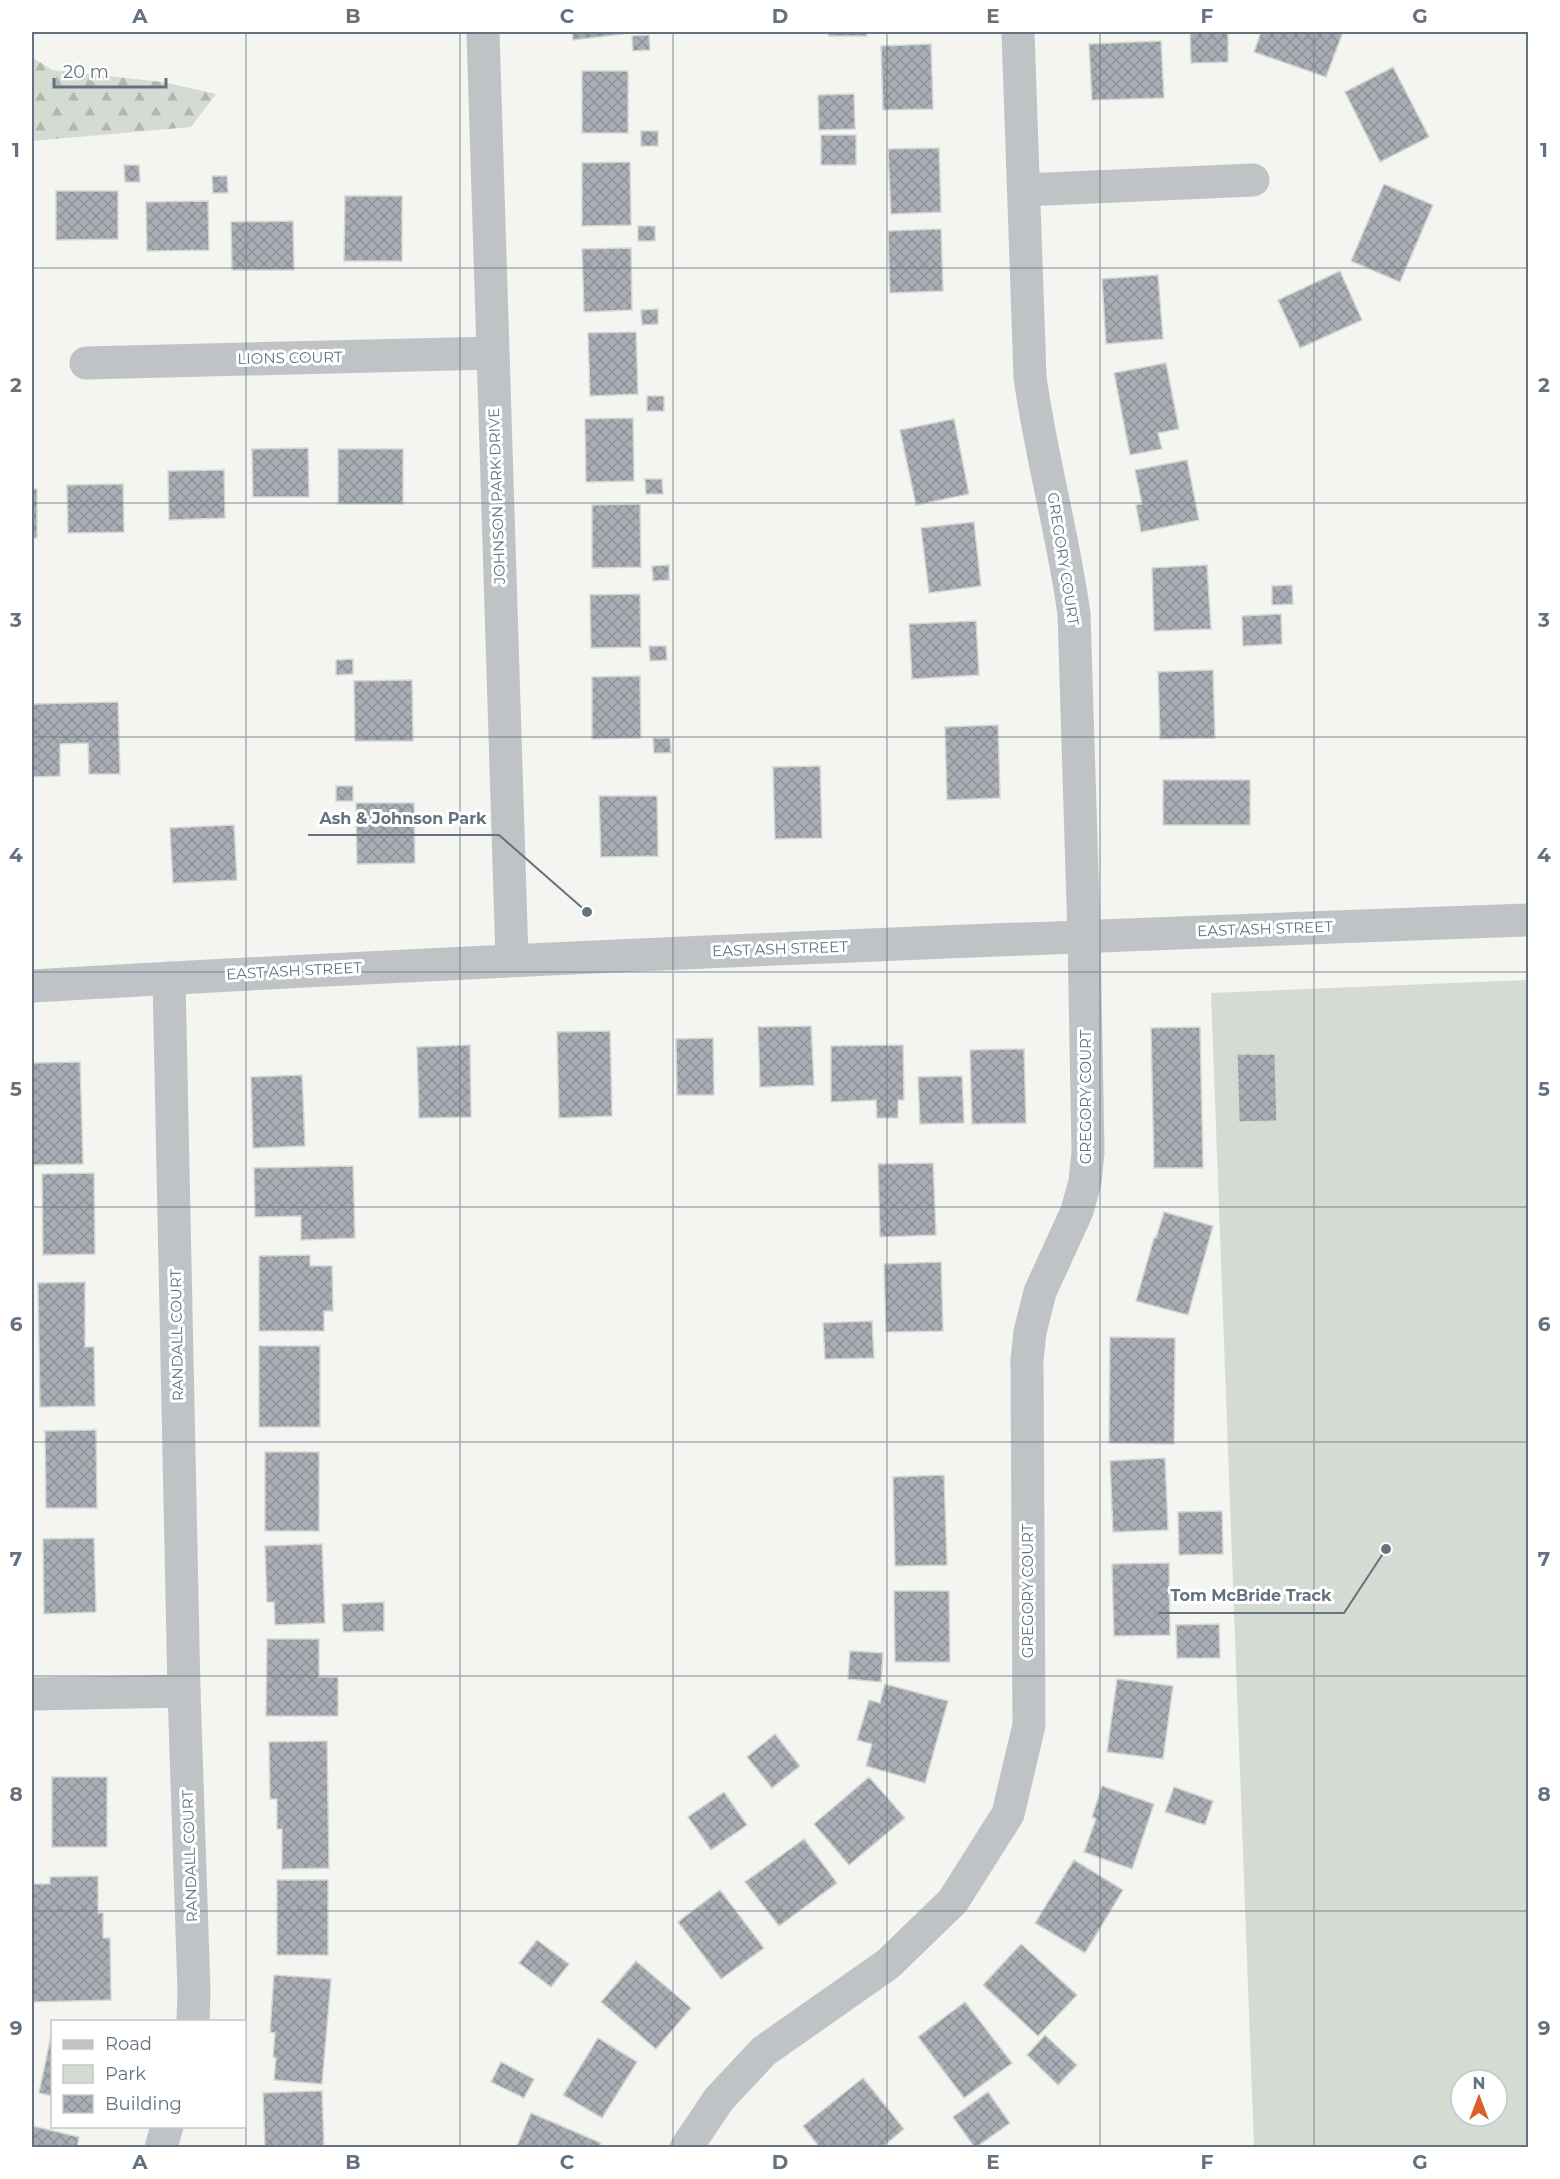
<svg xmlns="http://www.w3.org/2000/svg" width="1560" height="2179" font-family="Montserrat,sans-serif">
	<style>
		.green { fill: #d4dbd2; fill-rule: evenodd }
		.forest { fill: url(#forest-firs) }
		.building { fill: url(#building-cross-hatch); stroke: #d5d5d3; stroke-width: 1.5 }
		.lines { fill: none; stroke-linecap: round; stroke-linejoin: round }
		.minor { stroke: #bfc3c6; stroke-width: 33 }
		.grid { fill: none; stroke: #647280; stroke-width: 1.5; stroke-opacity: 0.55 }
		.labels { text-anchor: middle; stroke-width: 6; stroke-linejoin: round; paint-order: stroke }
		.street-label { font-size: 15px; fill: #647280; stroke: #fff }
		.leader { fill: none; stroke: #647280; stroke-width: 2 }
		.callout-dot { fill: #647280; stroke: #fff; stroke-width: 2 }
		.callout-label { font-size: 16px; text-anchor: middle; font-weight: bold; fill: #647280; stroke: #fff; stroke-width: 6; stroke-linejoin: round; paint-order: stroke }
		.neatline { fill: none; stroke: #647280; stroke-width: 2 }
		.grid-label { font-size: 20px; text-anchor: middle; font-weight: bold; fill: #647280 }
	</style>
	<defs>
		<pattern id="forest-firs" width="22" height="20" patternUnits="userSpaceOnUse" patternTransform="scale(1.5)"><rect width="22" height="20" fill="#d4dbd2"/><path d="M5 1l3.5 6h-7zM16 11l3.5 6h-7z" fill="#b0b6b0"/></pattern>
		<pattern id="building-cross-hatch" width="8" height="8" patternUnits="userSpaceOnUse" patternTransform="scale(1.5)"><rect width="8" height="8" fill="#a8aeb4"/><path d="M0 0l8 8M0 8l8-8" fill="none" stroke="#8c9298"/></pattern>
	</defs>
	<rect width="100%" height="100%" fill="#f4f4f0"/>
	<path class="green" d="M1528,980v1167h-274l-43,-1154zM1461,2080h36v36h-36z"/>
	<polygon class="forest" points="32,57 52,70 163,82 216,94 191,127 32,141"/>
	<g class="building">
		<polygon points="572,32 623,32 623,34 573,40"/>
		<polygon points="828,32 866,32 867,36 829,36"/>
		<polygon points="1190,32 1228,32 1228,62 1191,63"/>
		<polygon points="1261,32 1343,32 1326,77 1254,52"/>
		<polygon points="649,35 650,50 633,51 632,36"/>
		<polygon points="1161,41 1164,98 1092,100 1089,44"/>
		<polygon points="931,44 933,109 883,110 881,46"/>
		<polygon points="1393,67 1429,137 1380,162 1345,92"/>
		<rect x="582" y="71" width="46" height="62"/>
		<polygon points="854,94 855,129 819,130 818,95"/>
		<rect x="641" y="131" width="17" height="15"/>
		<rect x="821" y="135" width="35" height="30"/>
		<polygon points="939,148 941,212 891,214 888,149"/>
		<polygon points="630,162 631,225 582,226 582,163"/>
		<polygon points="124,165 139,165 140,182 125,182"/>
		<polygon points="212,176 227,176 228,193 213,193"/>
		<polygon points="1384,184 1433,205 1400,282 1351,261"/>
		<polygon points="56,191 118,191 118,239 56,240"/>
		<polygon points="345,196 402,196 402,261 344,261"/>
		<polygon points="208,201 209,250 147,251 146,202"/>
		<polygon points="293,221 294,270 232,270 231,222"/>
		<rect x="638" y="226" width="17" height="15"/>
		<polygon points="941,229 943,291 890,293 888,231"/>
		<polygon points="631,248 632,310 584,312 582,249"/>
		<polygon points="1340,271 1362,320 1300,348 1278,300"/>
		<polygon points="1158,275 1163,339 1106,344 1102,279"/>
		<polygon points="658,309 658,324 642,325 641,310"/>
		<polygon points="636,332 638,394 590,396 588,333"/>
		<polygon points="1166,363 1179,429 1158,433 1162,449 1130,455 1114,373"/>
		<rect x="647" y="396" width="17" height="15"/>
		<polygon points="633,418 634,481 586,482 585,419"/>
		<polygon points="954,419 969,494 916,505 900,430"/>
		<polygon points="308,448 309,497 253,497 252,449"/>
		<rect x="338" y="449" width="65" height="55"/>
		<polygon points="1187,460 1199,520 1141,532 1136,505 1142,504 1135,470"/>
		<polygon points="224,470 225,518 169,520 168,471"/>
		<polygon points="645,479 662,479 663,494 646,494"/>
		<polygon points="123,484 124,532 68,533 67,485"/>
		<rect x="32" y="489" width="5" height="49"/>
		<polygon points="640,504 641,567 592,568 592,505"/>
		<polygon points="974,522 981,586 929,593 921,528"/>
		<polygon points="669,565 669,580 653,581 652,566"/>
		<polygon points="1207,565 1211,629 1154,631 1152,568"/>
		<polygon points="1292,585 1293,604 1272,605 1272,586"/>
		<polygon points="640,594 641,647 591,648 590,595"/>
		<polygon points="1281,614 1282,644 1243,646 1242,616"/>
		<polygon points="976,621 979,675 912,679 909,624"/>
		<polygon points="649,646 666,646 667,660 650,661"/>
		<polygon points="353,659 353,674 336,675 336,660"/>
		<polygon points="1213,670 1215,738 1160,739 1158,672"/>
		<polygon points="640,676 641,738 592,739 592,677"/>
		<polygon points="412,680 413,741 355,741 354,681"/>
		<polygon points="118,702 120,774 89,774 88,743 60,744 60,776 32,777 32,704"/>
		<polygon points="998,725 1000,798 947,800 945,727"/>
		<polygon points="653,738 670,738 671,753 654,753"/>
		<polygon points="820,766 822,838 775,839 773,767"/>
		<rect x="1163" y="780" width="87" height="45"/>
		<rect x="336" y="786" width="17" height="15"/>
		<polygon points="599,796 657,796 658,856 601,857"/>
		<polygon points="356,803 414,803 415,863 357,864"/>
		<polygon points="234,825 237,880 173,883 170,828"/>
		<polygon points="811,1026 814,1085 760,1087 758,1027"/>
		<polygon points="1200,1027 1203,1168 1154,1168 1151,1028"/>
		<polygon points="610,1031 612,1116 559,1118 557,1032"/>
		<polygon points="713,1038 714,1095 677,1095 676,1039"/>
		<polygon points="470,1045 471,1117 419,1118 417,1047"/>
		<polygon points="903,1045 904,1100 898,1100 898,1118 877,1118 876,1100 831,1102 831,1046"/>
		<polygon points="1024,1049 1026,1123 972,1124 970,1050"/>
		<polygon points="1237,1054 1275,1054 1277,1121 1239,1122"/>
		<polygon points="80,1062 83,1164 32,1165 32,1063"/>
		<polygon points="302,1075 305,1146 253,1148 251,1077"/>
		<polygon points="962,1076 964,1123 920,1124 918,1077"/>
		<polygon points="933,1163 936,1235 880,1237 878,1164"/>
		<polygon points="353,1166 355,1238 301,1240 301,1216 255,1217 254,1168"/>
		<polygon points="94,1173 95,1254 43,1255 42,1174"/>
		<polygon points="1164,1212 1213,1226 1188,1315 1136,1301 1154,1238 1156,1238"/>
		<polygon points="310,1255 310,1266 332,1266 333,1311 324,1311 324,1331 259,1331 259,1256"/>
		<polygon points="941,1262 943,1331 886,1332 884,1264"/>
		<polygon points="85,1282 85,1347 94,1347 95,1406 40,1407 38,1283"/>
		<polygon points="872,1321 874,1358 825,1359 823,1323"/>
		<polygon points="1110,1337 1175,1338 1174,1444 1109,1443"/>
		<rect x="259" y="1346" width="61" height="81"/>
		<polygon points="96,1430 97,1508 46,1508 45,1431"/>
		<rect x="265" y="1452" width="54" height="79"/>
		<polygon points="1165,1458 1168,1530 1113,1532 1110,1461"/>
		<polygon points="944,1475 947,1565 895,1566 893,1477"/>
		<polygon points="1222,1511 1223,1554 1179,1555 1178,1512"/>
		<polygon points="94,1538 96,1612 44,1614 43,1539"/>
		<polygon points="322,1544 325,1623 275,1625 274,1602 267,1602 265,1546"/>
		<polygon points="1169,1563 1170,1635 1114,1636 1112,1564"/>
		<polygon points="894,1591 949,1591 950,1662 895,1662"/>
		<polygon points="384,1602 384,1631 343,1632 342,1604"/>
		<polygon points="1219,1624 1220,1658 1177,1658 1176,1625"/>
		<polygon points="267,1639 319,1639 319,1677 338,1677 338,1716 266,1716"/>
		<polygon points="850,1651 883,1653 881,1682 848,1679"/>
		<polygon points="1117,1679 1173,1686 1163,1759 1107,1752"/>
		<polygon points="885,1684 948,1701 925,1783 866,1766 872,1744 857,1740 869,1700 880,1703"/>
		<polygon points="775,1734 800,1766 772,1788 747,1757"/>
		<polygon points="327,1741 329,1868 282,1869 282,1829 277,1829 277,1799 270,1799 269,1742"/>
		<rect x="52" y="1777" width="55" height="70"/>
		<polygon points="869,1777 905,1818 849,1865 814,1824"/>
		<polygon points="1102,1786 1154,1804 1132,1869 1084,1852 1096,1819 1092,1817"/>
		<polygon points="1174,1787 1213,1801 1205,1825 1165,1812"/>
		<polygon points="724,1792 747,1825 711,1850 688,1817"/>
		<polygon points="804,1839 837,1883 779,1926 745,1882"/>
		<polygon points="1074,1860 1123,1890 1085,1953 1035,1923"/>
		<polygon points="98,1876 98,1913 103,1913 103,1938 110,1938 111,2000 32,2002 32,1884 50,1884 50,1877"/>
		<rect x="277" y="1880" width="51" height="75"/>
		<polygon points="720,1890 764,1948 721,1979 678,1922"/>
		<polygon points="537,1940 569,1964 551,1987 519,1963"/>
		<polygon points="1021,1944 1077,1995 1038,2036 983,1985"/>
		<polygon points="636,1961 691,2008 656,2049 601,2002"/>
		<polygon points="274,1975 331,1979 322,2084 274,2080 276,2058 273,2057 275,2033 270,2032"/>
		<polygon points="965,2002 1012,2063 964,2098 918,2037"/>
		<polygon points="52,2031 52,2096 39,2093"/>
		<polygon points="1045,2035 1077,2065 1058,2085 1027,2055"/>
		<polygon points="598,2038 637,2062 602,2118 563,2095"/>
		<polygon points="501,2062 534,2079 524,2098 491,2082"/>
		<polygon points="863,2078 904,2129 881,2148 820,2148 803,2126"/>
		<polygon points="322,2091 324,2148 265,2148 263,2093"/>
		<polygon points="988,2092 1010,2123 975,2148 953,2117"/>
		<polygon points="531,2113 601,2143 599,2148 516,2148"/>
		<polygon points="32,2126 79,2137 77,2148 32,2148"/>
	</g>
	<g class="lines">
		<g class="minor">
			<polyline points="483,32 512,959"/>
			<polyline points="1024,190 1253,180"/>
			<polyline points="86,363 493,353"/>
			<polyline points="169,978 184,1691 194,1991 193,2022"/>
			<path d="M32,986c498,-29 997,-48 1496,-66"/>
			<polyline points="32,1694 184,1691"/>
			<polyline points="161,2148 167,2126"/>
			<path d="M686,2148l33,-49 45,-48 124,-87 65,-63 55,-87 21,-89 -2,-365 3,-28 10,-40 37,-81 8,-29 3,-30 -4,-216 -10,-322c-11,-80 -33,-157 -44,-237l-12,-345"/>
		</g>
	</g>
	<path class="grid" d="M246,32v2116M460,32v2116M673,32v2116M887,32v2116M1100,32v2116M1314,32v2116M32,268h1496M32,503h1496M32,737h1496M32,972h1496M32,1207h1496M32,1442h1496M32,1676h1496M32,1911h1496"/>
	<g class="labels">
		<g class="street-label">
			<text transform="translate(290 358) rotate(-1)" y="5">LIONS COURT</text>
			<text transform="translate(497 496) rotate(-92)" y="5">JOHNSON PARK DRIVE</text>
			<text transform="translate(1063 559) rotate(81)" y="5">GREGORY COURT</text>
			<text transform="translate(1265 929) rotate(-2)" y="5">EAST ASH STREET</text>
			<text transform="translate(780 949) rotate(-2)" y="5">EAST ASH STREET</text>
			<text transform="translate(294 971) rotate(-3)" y="5">EAST ASH STREET</text>
			<text transform="translate(1086 1097) rotate(-90)" y="5">GREGORY COURT</text>
			<text transform="translate(177 1335) rotate(-91)" y="5">RANDALL COURT</text>
			<text transform="translate(1028 1591) rotate(-90)" y="5">GREGORY COURT</text>
			<text transform="translate(190 1856) rotate(-92)" y="5">RANDALL COURT</text>
		</g>
	</g>
	<path class="leader" d="M587 912L499 835H308M1386 1549L1344 1613H1159"/>
	<g class="callout-dot">
		<circle cx="587" cy="912" r="6"/>
		<circle cx="1386" cy="1549" r="6"/>
	</g>
	<g class="callout-label">
		<text x="403" y="824">Ash &amp; Johnson Park</text>
		<text x="1251" y="1601">Tom McBride Track</text>
	</g>
	<rect width="1560" height="2179" fill="none" stroke="#ffffff" stroke-width="66"/>
	<rect x="51" y="2020" width="195" height="108" fill="#ffffff" stroke="#c1c7cc" stroke-width="1.5"/>
	<rect x="63" y="2040" width="30" height="9" fill="#bfc3c6" stroke="#c1c7cc" stroke-width="1.5"/>
	<text x="105" y="2050" font-size="18" fill="#647280">Road</text>
	<rect x="63" y="2065" width="30" height="18" fill="#d4dbd2" stroke="#c1c7cc" stroke-width="1.5"/>
	<text x="105" y="2080" font-size="18" fill="#647280">Park</text>
	<rect x="63" y="2095" width="30" height="18" fill="url(#building-cross-hatch)" stroke="#c1c7cc" stroke-width="1.5"/>
	<text x="105" y="2110" font-size="18" fill="#647280">Building</text>
	<g transform="translate(1479 2098)"><circle r="28" fill="#ffffff" stroke="#c1c7cc" stroke-width="1.5"/>
	<path d="M0-4.5L10 22L0 15L-10 22Z" fill="#db5f29"/>
	<text y="-9" font-size="16" font-weight="bold" text-anchor="middle" fill="#647280">N</text>
	</g>
	<path d="M54 78v9h112v-9" fill="none" stroke="#647280" stroke-width="3"/>
	<text x="63" y="78" font-size="18" fill="#647280" stroke="#ffffff" stroke-width="4.5" paint-order="stroke">20 m</text>
	<rect x="33" y="33" width="1494" height="2113" class="neatline"/>
	<g class="grid-label">
		<text x="140" y="23">A</text>
		<text x="353" y="23">B</text>
		<text x="567" y="23">C</text>
		<text x="780" y="23">D</text>
		<text x="993" y="23">E</text>
		<text x="1207" y="23">F</text>
		<text x="1420" y="23">G</text>
		<text x="16" y="157">1</text>
		<text x="1544" y="157">1</text>
		<text x="16" y="392">2</text>
		<text x="1544" y="392">2</text>
		<text x="16" y="627">3</text>
		<text x="1544" y="627">3</text>
		<text x="16" y="862">4</text>
		<text x="1544" y="862">4</text>
		<text x="16" y="1096">5</text>
		<text x="1544" y="1096">5</text>
		<text x="16" y="1331">6</text>
		<text x="1544" y="1331">6</text>
		<text x="16" y="1566">7</text>
		<text x="1544" y="1566">7</text>
		<text x="16" y="1801">8</text>
		<text x="1544" y="1801">8</text>
		<text x="16" y="2035">9</text>
		<text x="1544" y="2035">9</text>
		<text x="140" y="2169">A</text>
		<text x="353" y="2169">B</text>
		<text x="567" y="2169">C</text>
		<text x="780" y="2169">D</text>
		<text x="993" y="2169">E</text>
		<text x="1207" y="2169">F</text>
		<text x="1420" y="2169">G</text>
	</g>
</svg>
